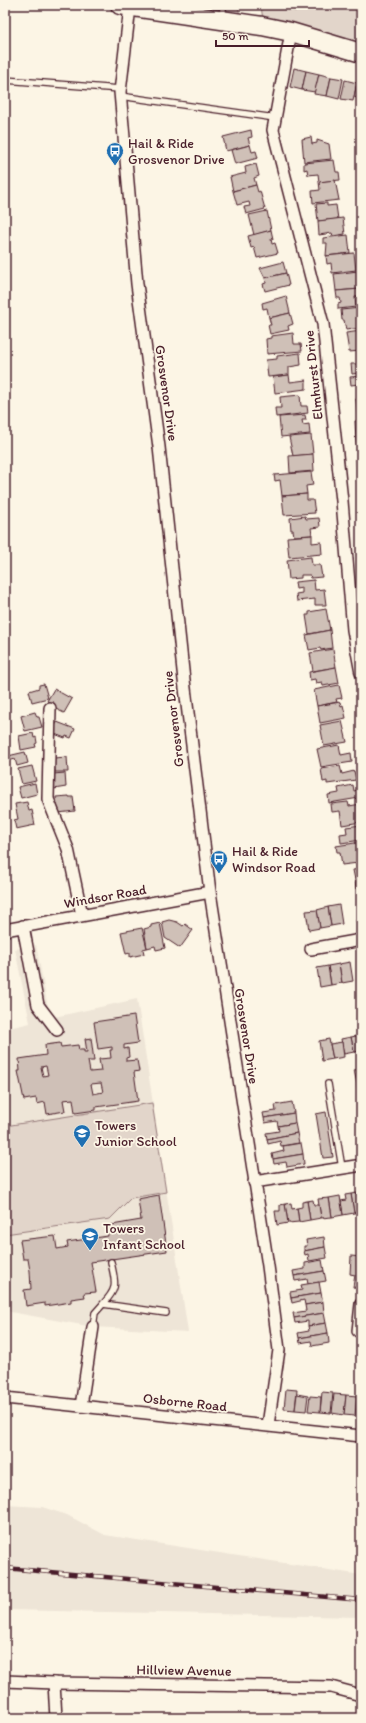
<svg xmlns="http://www.w3.org/2000/svg" width="366" height="1723" font-family="Itim,sans-serif">
	<style>
		.built { fill: #eee5d7 }
		.green { fill: #e2d5ca; stroke: #967a7a }
		.building { fill: #cfc0b7; stroke: #4a1f2b; fill-rule: evenodd }
		.lines { fill: none; stroke-linecap: round; stroke-linejoin: round }
		.service-casing { stroke: #4a1f2b; stroke-width: 8 }
		.minor-casing { stroke: #4a1f2b; stroke-width: 14 }
		.primary-casing { stroke: #4a1f2b; stroke-width: 21 }
		.service { stroke: #fcf5e5; stroke-width: 5.5 }
		.minor { stroke: #fcf5e5; stroke-width: 11 }
		.primary { stroke: #fcf5e5; stroke-width: 18 }
		.rail-casing { stroke: #4a1f2b; stroke-width: 4.5 }
		.rail { stroke: #fcf5e5; stroke-width: 3; stroke-dasharray: 9; stroke-linecap: butt }
		.labels { text-anchor: middle; stroke-width: 3.5; stroke-linejoin: round; paint-order: stroke }
		.poi-label { font-size: 14px; fill: #4a1f2b; stroke: #fcf5e5; text-anchor: start }
		.street-label { font-size: 14px; fill: #4a1f2b; stroke: #fcf5e5 }
	</style>
	<rect width="100%" height="100%" fill="#fcf5e5"/>
	<filter id="ink" filterUnits="userSpaceOnUse"><feTurbulence type="fractalNoise" baseFrequency=".025" numOctaves="2"/><feDisplacementMap in="SourceGraphic" scale="8" xChannelSelector="R" yChannelSelector="G"/><feConvolveMatrix kernelMatrix="1 2 1 2 8 2 1 2 1" color-interpolation-filters="sRGB"/></filter>
	<g filter="url(#ink)">
		<g class="built">
			<polygon points="36,945 50,1018 137,999 188,1332 93,1327 5,1311 5,1029 30,1023 15,949"/>
			<polygon points="5,1505 42,1507 67,1515 105,1535 361,1575 361,1617 5,1610"/>
		</g>
		<g class="green">
			<polygon points="165,5 238,5 240,18"/>
			<polygon points="261,5 292,5 294,11 341,5 361,5 361,46 263,21"/>
			<polygon points="152,1103 166,1192 131,1198 110,1219 5,1234 5,1166 6,1165 5,1126"/>
		</g>
		<g class="building">
			<polygon points="294,68 306,71 302,90 290,87"/>
			<polygon points="306,71 319,74 315,92 302,90"/>
			<polygon points="319,74 331,77 327,96 314,94"/>
			<polygon points="331,77 343,79 339,99 327,96"/>
			<polygon points="345,80 357,83 353,101 341,99"/>
			<polygon points="357,83 361,84 361,99 354,97"/>
			<polygon points="251,130 252,137 248,138 250,145 226,151 223,137"/>
			<polygon points="311,137 312,144 317,143 317,140 329,144 331,159 304,162 302,139"/>
			<polygon points="250,145 252,152 256,151 258,158 235,164 231,150"/>
			<polygon points="334,160 336,172 339,172 340,180 319,182 318,174 308,175 307,169 304,170 304,163"/>
			<polygon points="256,164 259,176 254,178 256,185 233,191 230,177 246,173 245,167"/>
			<polygon points="335,180 339,200 313,203 312,191 320,190 319,182"/>
			<polygon points="256,185 258,192 260,191 265,209 246,214 244,207 250,206 249,202 237,205 233,191"/>
			<polygon points="327,203 327,206 336,205 338,219 318,221 316,204"/>
			<polygon points="267,211 271,230 254,235 249,215"/>
			<polygon points="343,218 345,234 333,236 332,233 319,235 318,221"/>
			<polygon points="271,230 273,239 271,239 272,244 275,243 278,253 257,258 254,247 251,248 248,236"/>
			<polygon points="348,235 350,253 326,256 327,243 323,243 323,238"/>
			<polygon points="354,253 356,270 332,273 331,263 327,264 326,256"/>
			<polygon points="283,262 286,273 265,278 260,268"/>
			<polygon points="358,271 360,289 336,291 334,274"/>
			<polygon points="286,273 289,285 265,291 263,284 266,283 265,278"/>
			<polygon points="360,289 361,296 355,297 356,307 338,309 338,304 341,303 340,298 337,298 336,291"/>
			<polygon points="286,296 290,313 269,318 267,308 263,309 262,303"/>
			<polygon points="361,308 361,328 346,330 344,320 342,320 341,310"/>
			<polygon points="290,313 293,324 288,326 289,330 270,334 268,325 271,325 269,318"/>
			<polygon points="361,331 361,351 349,352 346,333"/>
			<polygon points="293,333 294,344 301,344 302,351 267,354 266,339 271,338 271,336"/>
			<polygon points="359,352 361,352 361,373 352,374 351,364 360,364"/>
			<polygon points="300,353 301,365 289,367 289,375 268,377 266,360 277,359 277,356"/>
			<polygon points="289,375 290,382 306,380 306,389 275,393 273,377"/>
			<polygon points="361,376 361,393 359,393 359,384 351,385 350,377"/>
			<polygon points="300,395 301,406 307,406 308,413 276,417 275,408 281,408 280,397"/>
			<polygon points="361,398 361,419 358,420 356,399"/>
			<polygon points="305,415 306,420 302,420 303,425 309,424 310,434 281,437 279,417"/>
			<polygon points="355,421 361,421 361,439 356,440"/>
			<polygon points="311,435 313,454 293,456 289,437"/>
			<polygon points="361,439 361,457 358,457 356,440"/>
			<polygon points="313,454 314,471 290,473 289,456"/>
			<polygon points="356,459 361,459 361,476 357,477"/>
			<polygon points="311,472 313,485 306,486 307,494 282,496 280,480 275,481 274,475"/>
			<polygon points="361,476 361,491 358,491 357,477"/>
			<polygon points="307,494 307,500 313,500 315,513 284,515 282,496"/>
			<polygon points="305,516 306,519 319,518 320,527 311,528 312,535 294,536 293,530 291,530 290,518"/>
			<polygon points="312,535 312,543 321,542 322,554 289,557 287,537"/>
			<polygon points="311,557 312,565 320,565 322,577 311,578 310,575 301,575 301,578 289,579 287,560"/>
			<polygon points="314,580 315,590 324,589 326,605 315,605 315,599 297,601 296,594 302,593 302,588 296,589 295,582"/>
			<polygon points="326,609 330,630 309,634 306,615 309,615 309,612"/>
			<polygon points="330,630 332,648 321,650 320,648 309,650 306,635"/>
			<polygon points="333,649 336,667 313,671 310,653"/>
			<polygon points="336,667 339,683 323,686 322,682 316,683 315,679 310,680 309,672"/>
			<polygon points="44,684 48,698 32,702 29,691 39,688 39,685"/>
			<polygon points="339,685 342,698 336,699 337,702 317,706 314,690"/>
			<polygon points="54,689 72,699 64,713 52,707 53,704 47,701"/>
			<polygon points="340,702 341,706 343,705 346,718 320,723 317,706"/>
			<polygon points="35,712 37,717 39,717 42,727 25,731 21,716"/>
			<polygon points="342,721 347,742 324,746 320,725"/>
			<polygon points="57,722 75,729 71,738 66,736 65,738 52,733"/>
			<polygon points="33,733 34,738 36,737 37,743 35,744 36,747 21,750 19,736"/>
			<polygon points="339,745 341,755 351,753 352,762 321,767 317,749"/>
			<polygon points="25,752 28,763 17,766 15,759 9,761 8,756"/>
			<polygon points="67,757 68,772 55,772 54,758"/>
			<polygon points="32,766 36,781 22,784 18,769"/>
			<polygon points="340,766 342,774 354,771 356,780 327,784 327,781 323,782 321,769"/>
			<polygon points="65,773 66,787 54,789 53,774"/>
			<polygon points="35,783 37,794 21,798 18,787"/>
			<polygon points="353,785 354,791 357,790 359,798 329,803 328,795 339,793 338,788"/>
			<polygon points="69,796 69,797 73,797 75,811 58,813 56,797"/>
			<polygon points="27,802 29,811 32,810 35,825 16,829 14,820 18,819 15,804"/>
			<polygon points="348,802 349,806 361,804 361,813 360,813 361,822 342,825 340,811 332,812 331,804"/>
			<polygon points="361,825 361,840 341,843 340,834 347,833 346,827"/>
			<polygon points="361,842 361,866 358,866 358,863 342,865 340,852 337,852 336,846"/>
			<polygon points="361,869 361,879 355,880 353,870"/>
			<polygon points="361,879 361,888 356,889 355,880"/>
			<polygon points="339,905 342,924 331,926 328,907"/>
			<polygon points="328,907 331,926 320,928 317,910"/>
			<polygon points="317,910 320,928 309,930 306,911"/>
			<polygon points="169,920 177,922 183,926 185,924 193,930 180,948 165,938 162,922"/>
			<polygon points="356,920 361,920 361,931 358,931"/>
			<polygon points="160,923 165,948 156,950 155,946 147,948 144,929 151,927 151,925"/>
			<polygon points="142,928 147,948 143,949 144,954 130,957 130,953 126,954 121,932"/>
			<polygon points="350,962 353,981 342,983 339,964"/>
			<polygon points="339,964 342,983 331,985 328,966"/>
			<polygon points="328,966 331,985 320,987 317,968"/>
			<path d="M134,1016l4,27 -14,2v4l4,-1 1,9 -3,1v3l11,-1 2,11 -5,1 4,29 -42,6v3l-21,3 -2,-14 -10,1 2,11 -18,3 -2,-12 -8,2 -1,-6 -12,2 -6,-29h2l-1,-12 27,-4 -1,-10 15,-2 1,4 17,-2 1,5h5v2h3l-2,-13 6,-1 3,23h-6l2,11 11,-1 -2,-12 12,-1 -1,-8h2v-3l-14,2 -4,-27zM46,1066l2,9 -5,1 -2,-9zM101,1083l2,9 -10,2 -2,-10z"/>
			<polygon points="361,1035 361,1051 354,1052 351,1037"/>
			<polygon points="351,1037 354,1052 344,1054 341,1039"/>
			<polygon points="329,1039 333,1059 322,1061 319,1041"/>
			<polygon points="342,1042 344,1057 333,1059 330,1044"/>
			<polygon points="361,1069 361,1083 357,1084 354,1070"/>
			<polygon points="361,1083 361,1095 358,1095 357,1084"/>
			<polygon points="292,1102 294,1113 264,1118 263,1113 276,1111 275,1105"/>
			<polygon points="326,1112 333,1157 323,1158 316,1114"/>
			<polygon points="294,1113 295,1123 278,1126 277,1121 265,1123 264,1118"/>
			<polygon points="295,1123 297,1133 267,1139 266,1133 279,1131 278,1126"/>
			<polygon points="297,1133 299,1143 281,1146 280,1141 268,1144 267,1139"/>
			<polygon points="301,1143 303,1154 273,1159 272,1154 284,1151 283,1146"/>
			<polygon points="303,1154 304,1164 287,1167 286,1162 274,1164 273,1159"/>
			<polygon points="357,1193 358,1199 361,1198 361,1212 354,1213 351,1194"/>
			<polygon points="351,1194 354,1213 343,1215 341,1201 346,1200 345,1195"/>
			<polygon points="159,1195 167,1251 91,1262 96,1292 84,1293 85,1297 71,1299 71,1302 45,1306 45,1303 26,1306 24,1290 31,1289 30,1271 28,1259 23,1259 20,1240 55,1236 57,1249 68,1247 67,1242 108,1236 106,1226 141,1220 138,1199"/>
			<polygon points="340,1196 343,1215 332,1217 329,1198"/>
			<polygon points="329,1198 332,1217 321,1218 318,1199"/>
			<polygon points="313,1200 314,1205 319,1205 321,1218 310,1220 307,1201"/>
			<polygon points="307,1201 310,1220 299,1222 297,1208 302,1207 302,1202"/>
			<polygon points="291,1203 292,1209 297,1208 299,1222 288,1223 285,1204"/>
			<polygon points="285,1204 288,1223 277,1225 275,1211 280,1211 280,1205"/>
			<polygon points="324,1237 325,1247 304,1251 304,1246 307,1246 306,1240"/>
			<polygon points="325,1247 327,1258 309,1261 308,1254 305,1255 304,1251"/>
			<polygon points="351,1256 361,1257 359,1288 353,1287 355,1275 350,1274"/>
			<polygon points="322,1260 324,1271 294,1276 293,1271 305,1269 305,1263"/>
			<polygon points="324,1271 326,1281 308,1284 307,1279 295,1281 294,1276"/>
			<polygon points="319,1282 321,1293 291,1298 290,1292 302,1290 301,1285"/>
			<polygon points="321,1293 323,1302 305,1305 304,1300 292,1303 291,1298"/>
			<polygon points="323,1302 324,1313 294,1318 293,1313 306,1311 305,1305"/>
			<polygon points="324,1313 326,1323 308,1326 308,1321 295,1323 294,1318"/>
			<polygon points="326,1323 328,1333 299,1338 298,1333 309,1331 308,1326"/>
			<polygon points="328,1333 329,1343 312,1346 311,1341 300,1343 299,1338"/>
			<polygon points="286,1389 297,1390 295,1410 284,1409"/>
			<polygon points="322,1392 333,1393 331,1413 320,1412"/>
			<polygon points="297,1394 308,1396 306,1411 295,1410"/>
			<polygon points="334,1394 346,1395 344,1415 332,1413"/>
			<polygon points="346,1395 357,1396 355,1416 344,1415"/>
			<polygon points="310,1396 321,1397 320,1412 308,1411"/>
			<polygon points="359,1398 361,1398 361,1417 357,1416"/>
		</g>
		<g class="lines">
			<g class="service-casing">
				<g id="service">
					<polyline points="223,18 223,5"/>
					<polyline points="5,80 120,89"/>
					<polyline points="120,96 275,118"/>
					<polyline points="328,1084 342,1168"/>
					<path d="M103,1304c16,-17 12,-21 8,-42"/>
					<polyline points="93,1327 95,1313 103,1304 166,1313"/>
				</g>
			</g>
			<g class="minor-casing">
				<g id="minor">
					<polyline points="130,7 120,92 137,284 159,447 184,680 210,892 268,1266 279,1350 268,1425"/>
					<polyline points="291,32 273,130 323,324 342,501 353,630 361,673"/>
					<polyline points="50,708 48,799 68,849 82,915"/>
					<polyline points="23,926 38,1005 57,1030"/>
					<polyline points="5,930 210,892"/>
					<polyline points="311,949 361,940"/>
					<polyline points="254,1182 356,1166"/>
					<polyline points="358,1331 361,1304"/>
					<polyline points="5,1398 361,1436"/>
					<polyline points="81,1406 93,1327"/>
					<polyline points="5,1681 54,1683 331,1687 357,1694 361,1696"/>
					<polyline points="54,1683 56,1718"/>
				</g>
			</g>
			<g class="primary-casing">
				<polyline id="primary" points="120,5 262,26 291,32 361,53"/>
			</g>
			<use href="#service" class="service"/>
			<use href="#minor" class="minor"/>
			<use href="#primary" class="primary"/>
			<g class="rail-casing">
				<polyline id="rail" points="5,1568 361,1600"/>
			</g>
			<use href="#rail" class="rail"/>
		</g>
	</g>
	<defs>
		<g id="bus-pin" transform="scale(0.9)"><path d="M0 17L-7.5 6A9.5 9.5 0 1 1 7.5 6Z" fill="#1f6fb2" stroke="#fcf5e5"/><path d="M-5-6H5V4H4V6H2V4H-2V6H-4V4H-5ZM-3.5-4V0h7V-4ZM-3.5 1.2v1.5H-2V1.2ZM2 1.2v1.5H3.5V1.2Z" fill="#fff"/></g>
		<g id="school-pin" transform="scale(0.9)"><path d="M0 17L-7.5 6A9.5 9.5 0 1 1 7.5 6Z" fill="#1f6fb2" stroke="#fcf5e5"/><path d="M0-5L7-2L0 1L-7-2ZM-4 1L0 2.5L4 1V4Q0 6-4 4Z" fill="#fff"/></g>
	</defs>
	<g fill-rule="evenodd">
		<use href="#bus-pin" x="115" y="151"/>
		<use href="#bus-pin" x="219" y="859"/>
		<use href="#school-pin" x="82" y="1133"/>
		<use href="#school-pin" x="90" y="1236"/>
	</g>
	<g class="labels">
		<g class="poi-label">
			<text x="128" y="148">Hail &amp; Ride<tspan x="128" dy="16">Grosvenor Drive</tspan></text>
			<text x="232" y="856">Hail &amp; Ride<tspan x="232" dy="16">Windsor Road</tspan></text>
			<text x="95" y="1130">Towers<tspan x="95" dy="16">Junior School</tspan></text>
			<text x="103" y="1233">Towers<tspan x="103" dy="16">Infant School</tspan></text>
		</g>
		<g class="street-label">
			<text transform="translate(313 375) rotate(-96)" y="5">Elmhurst Drive</text>
			<text transform="translate(167 393) rotate(82)" y="5">Grosvenor Drive</text>
			<text transform="translate(173 719) rotate(-97)" y="5">Grosvenor Drive</text>
			<text transform="translate(105 896) rotate(-10)" y="5">Windsor Road</text>
			<text transform="translate(247 1036) rotate(81)" y="5">Grosvenor Drive</text>
			<text transform="translate(185 1402) rotate(6)" y="5">Osborne Road</text>
			<text transform="translate(184 1670) rotate(1)" y="5">Hillview Avenue</text>
		</g>
	</g>
	<rect width="366" height="1723" fill="none" stroke="#fcf5e5" stroke-width="20"/>
	<rect x="10" y="10" width="346" height="1703" fill="none" stroke="#4a1f2b" stroke-width="1.5" filter="url(#ink)"/>
	<path d="M216 40v6h93v-6" fill="none" stroke="#4a1f2b" stroke-width="2"/>
	<text x="222" y="40" font-size="12" fill="#4a1f2b" stroke="#fcf5e5" stroke-width="3" paint-order="stroke">50 m</text>
</svg>
